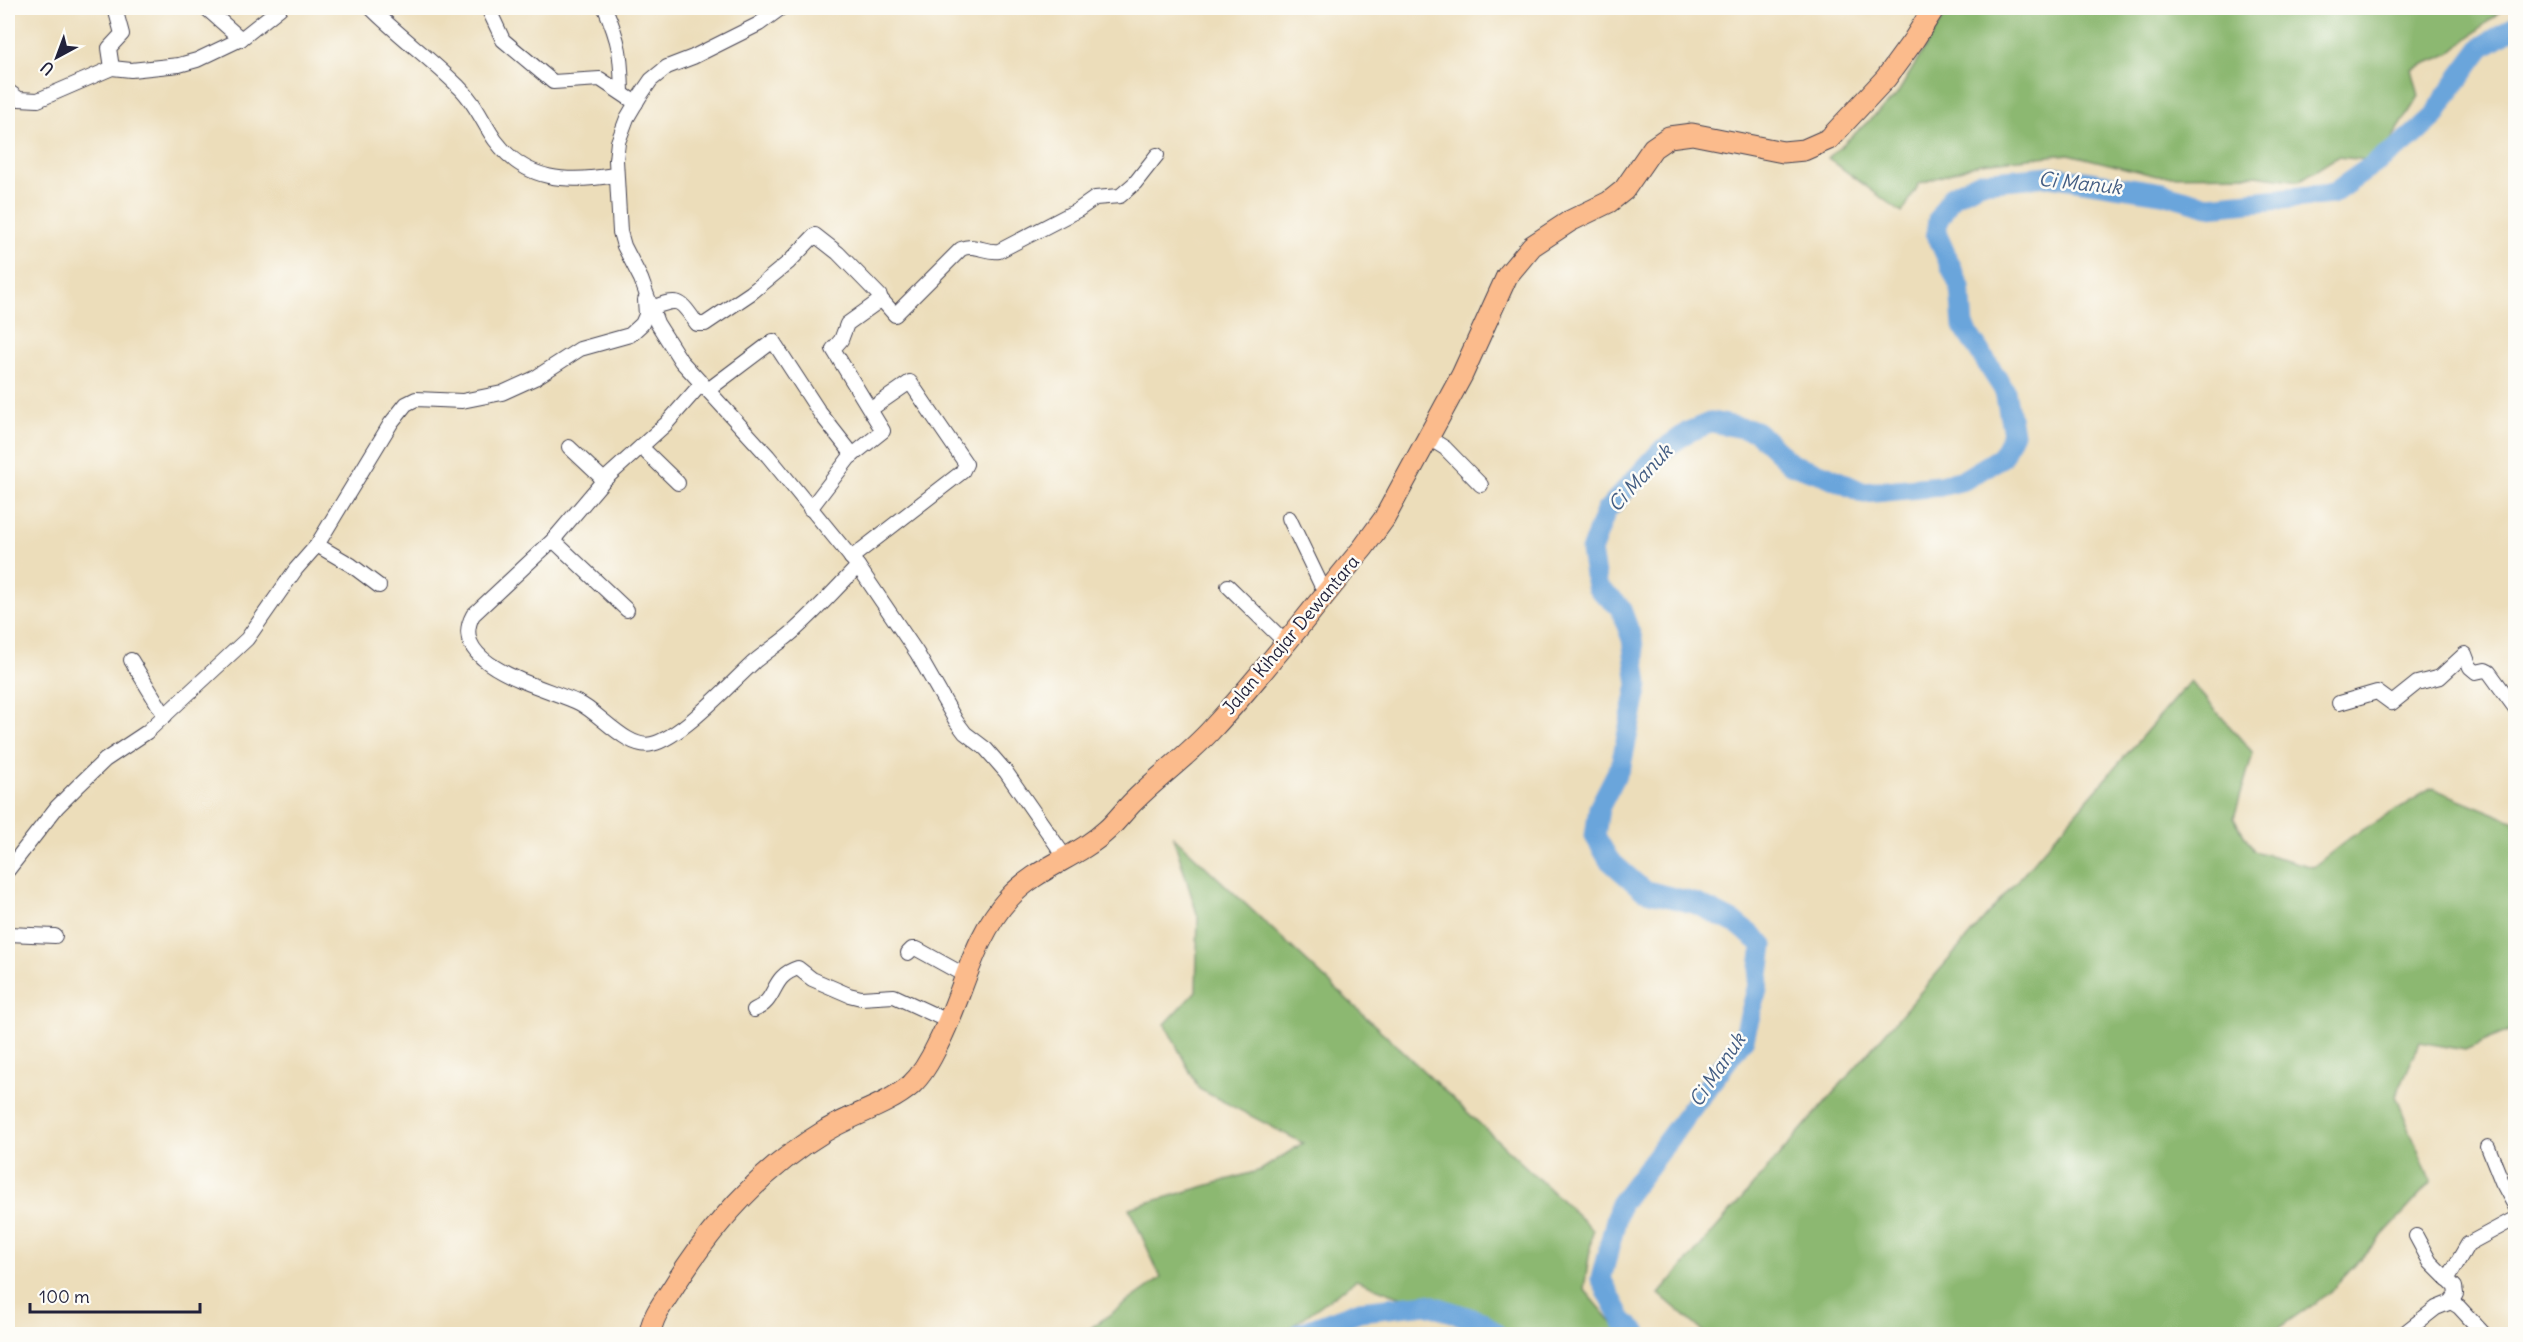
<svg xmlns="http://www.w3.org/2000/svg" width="2523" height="1342" font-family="Delius,sans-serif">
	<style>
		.forest { fill: #8cb871; stroke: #576d56; stroke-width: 1.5 }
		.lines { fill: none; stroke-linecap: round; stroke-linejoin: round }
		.river { stroke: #6ba5db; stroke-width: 21 }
		.street-casing { stroke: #403e4e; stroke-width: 16 }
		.primary-casing { stroke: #403e4e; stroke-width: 23 }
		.street { stroke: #fff; stroke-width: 14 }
		.primary { stroke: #fbbb8c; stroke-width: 21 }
		.labels { text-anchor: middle; stroke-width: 5; stroke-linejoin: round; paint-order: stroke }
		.street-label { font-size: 18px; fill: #22223b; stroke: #fdfcf7 }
		.water-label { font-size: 20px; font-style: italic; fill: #435d83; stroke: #fdfcf7 }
	</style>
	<rect width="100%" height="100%" fill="#fdfcf7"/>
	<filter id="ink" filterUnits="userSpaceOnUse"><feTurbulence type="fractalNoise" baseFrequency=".0167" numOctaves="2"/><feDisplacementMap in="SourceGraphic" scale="12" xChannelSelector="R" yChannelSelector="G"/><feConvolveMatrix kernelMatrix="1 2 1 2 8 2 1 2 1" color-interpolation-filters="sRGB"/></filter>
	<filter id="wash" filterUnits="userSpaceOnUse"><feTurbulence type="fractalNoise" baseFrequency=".008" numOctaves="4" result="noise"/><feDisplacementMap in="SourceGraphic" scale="24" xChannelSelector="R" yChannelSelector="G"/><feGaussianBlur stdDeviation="1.35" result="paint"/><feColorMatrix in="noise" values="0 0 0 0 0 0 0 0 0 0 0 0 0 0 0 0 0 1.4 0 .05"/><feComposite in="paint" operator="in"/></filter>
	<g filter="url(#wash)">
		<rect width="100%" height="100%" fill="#ecddba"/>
		<g class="forest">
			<polygon points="1953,8 2504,8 2449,54 2412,69 2419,96 2378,161 2337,157 2299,181 2256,175 2157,176 2069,154 1980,163 1919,184 1902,213 1828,158 1896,96 1942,20"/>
			<polygon points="2190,681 2253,753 2234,818 2254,851 2313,867 2351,837 2432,788 2515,822 2515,1028 2465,1050 2420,1042 2396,1096 2431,1183 2330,1292 2270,1334 1706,1334 1659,1294"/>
			<polygon points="1173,836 1593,1230 1584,1289 1622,1334 1502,1334 1356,1280 1281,1334 1090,1334 1091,1328 1161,1278 1129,1208 1261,1170 1303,1143 1199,1089 1165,1024 1196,991 1198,917"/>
		</g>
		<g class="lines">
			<g class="river">
				<polyline points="1298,1334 1360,1311 1427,1304 1482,1322 1496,1334"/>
				<polyline points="1637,1334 1623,1321 1601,1279 1620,1204 1744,1038 1757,989 1763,945 1739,925 1697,904 1643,890 1609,860 1595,836 1599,808 1621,765 1638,685 1632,639 1620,607 1597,587 1591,551 1606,511 1661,451 1688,432 1712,422 1756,431 1791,464 1825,475 1864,493 1940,486 1964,480 2002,457 2013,433 2005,391 1963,326 1960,287 1936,233 1938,220 1952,196 1981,182 2050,176 2162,193 2208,206 2332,194 2410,139 2436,115 2445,97 2482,47 2516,26"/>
			</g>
		</g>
	</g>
	<g filter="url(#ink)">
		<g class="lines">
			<g class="street-casing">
				<g id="street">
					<polyline points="206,8 241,39"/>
					<path d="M371,8c28,28 60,51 88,79 16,15 24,36 36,53 31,42 73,43 120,35"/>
					<polyline points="488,8 503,40 553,82 600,79 636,103"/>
					<path d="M605,8c15,35 16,47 17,85"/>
					<polyline points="781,8 759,24 693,57 667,67 651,80 640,96 627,118 618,142 616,160 620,232 624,246 641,279 657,323 681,361 768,456 858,566 917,653 956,721 965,733 986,749 1006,772 1065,857"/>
					<polyline points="112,68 109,48 122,34 115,8"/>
					<polyline points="8,91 19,99 38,100 112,68 131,70 179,65 197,60 241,39 280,8"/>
					<path d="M881,299l14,16 66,-66c14,-6 24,4 38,2l79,-41 17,-12 25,-2 15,-13 22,-28"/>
					<path d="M652,308c28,-11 28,-8 45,16h8l46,-31 38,-31 26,-27 23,18 42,43 -1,5 -32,23 -6,16 -8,9 50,82 -34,27 -39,51"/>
					<path d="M702,383l-36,41 -62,56 -51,60 -80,75c-28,51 76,73 106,88 21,10 49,47 73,41 30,-7 78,-60 102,-82 14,-12 30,-21 43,-34 21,-19 41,-41 61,-62"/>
					<polyline points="708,390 773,341 820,413 853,455"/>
					<polyline points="1429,438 1445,448 1481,485"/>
					<polyline points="569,447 604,480"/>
					<polyline points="641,447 678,483"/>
					<polyline points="1289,518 1325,593"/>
					<polyline points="553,540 627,610"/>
					<polyline points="317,545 351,565 379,586"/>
					<polyline points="851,558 962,472 966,464 910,382 871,409"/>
					<polyline points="1228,586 1285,642"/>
					<polyline points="131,660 165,716"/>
					<polyline points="2339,703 2377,692 2392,703 2417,683 2440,677 2465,654 2470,667 2476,672 2485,670 2489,672 2516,709"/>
					<polyline points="8,870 57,807 78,786 105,760 147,732 247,639 296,569 317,545 391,423 406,404 416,399 462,401 502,393 535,378 580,349 630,335 642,324 646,315 645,300"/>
					<polyline points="8,934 55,936"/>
					<polyline points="908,953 912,949 917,949 966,976"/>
					<path d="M754,1010c25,-10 15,-33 44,-42l14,11 37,16 12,3 33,-2 56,26"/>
					<polyline points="2488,1147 2502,1182 2516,1208"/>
					<polyline points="2416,1236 2430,1262 2455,1287 2456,1294 2451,1302"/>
					<polyline points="2447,1280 2468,1244 2516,1218"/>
					<polyline points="2403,1334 2436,1308 2451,1302 2459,1307 2484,1334"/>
				</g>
			</g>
			<g class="primary-casing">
				<path id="primary" d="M650,1334c2,-18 14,-32 24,-48 38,-61 88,-117 151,-155 26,-16 63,-26 86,-46 12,-11 20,-26 27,-41 25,-48 34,-106 71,-146 28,-31 68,-40 98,-68 11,-10 19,-22 30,-32 24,-24 53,-44 76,-70 53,-57 100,-120 150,-180l21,-29 78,-144 45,-99 25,-30 38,-25 39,-19 15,-12 29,-42 16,-11 23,-3 91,18 21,-2 25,-11 57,-61 27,-37 21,-33"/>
			</g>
			<use href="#street" class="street"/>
			<use href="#primary" class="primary"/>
		</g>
	</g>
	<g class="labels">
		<g class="street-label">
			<text transform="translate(1291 635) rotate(-50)" y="6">Jalan Kihajar Dewantara</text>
		</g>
		<g class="water-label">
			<text transform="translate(2080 183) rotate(6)" y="7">Ci Manuk</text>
			<text transform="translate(1640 478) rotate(-47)" y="7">Ci Manuk</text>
			<text transform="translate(1717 1070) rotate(-56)" y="7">Ci Manuk</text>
		</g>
	</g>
	<rect width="2523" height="1342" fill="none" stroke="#fdfcf7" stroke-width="30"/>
	<g transform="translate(57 57) rotate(221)" stroke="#fdfcf7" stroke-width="4.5" paint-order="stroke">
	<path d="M0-4.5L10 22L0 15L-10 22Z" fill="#22223b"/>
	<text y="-9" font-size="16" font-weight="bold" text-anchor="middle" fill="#22223b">U</text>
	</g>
	<path d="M30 1303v9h170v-9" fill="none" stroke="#22223b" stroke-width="3"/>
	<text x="39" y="1303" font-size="18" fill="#22223b" stroke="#fdfcf7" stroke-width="4.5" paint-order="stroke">100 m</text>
</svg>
